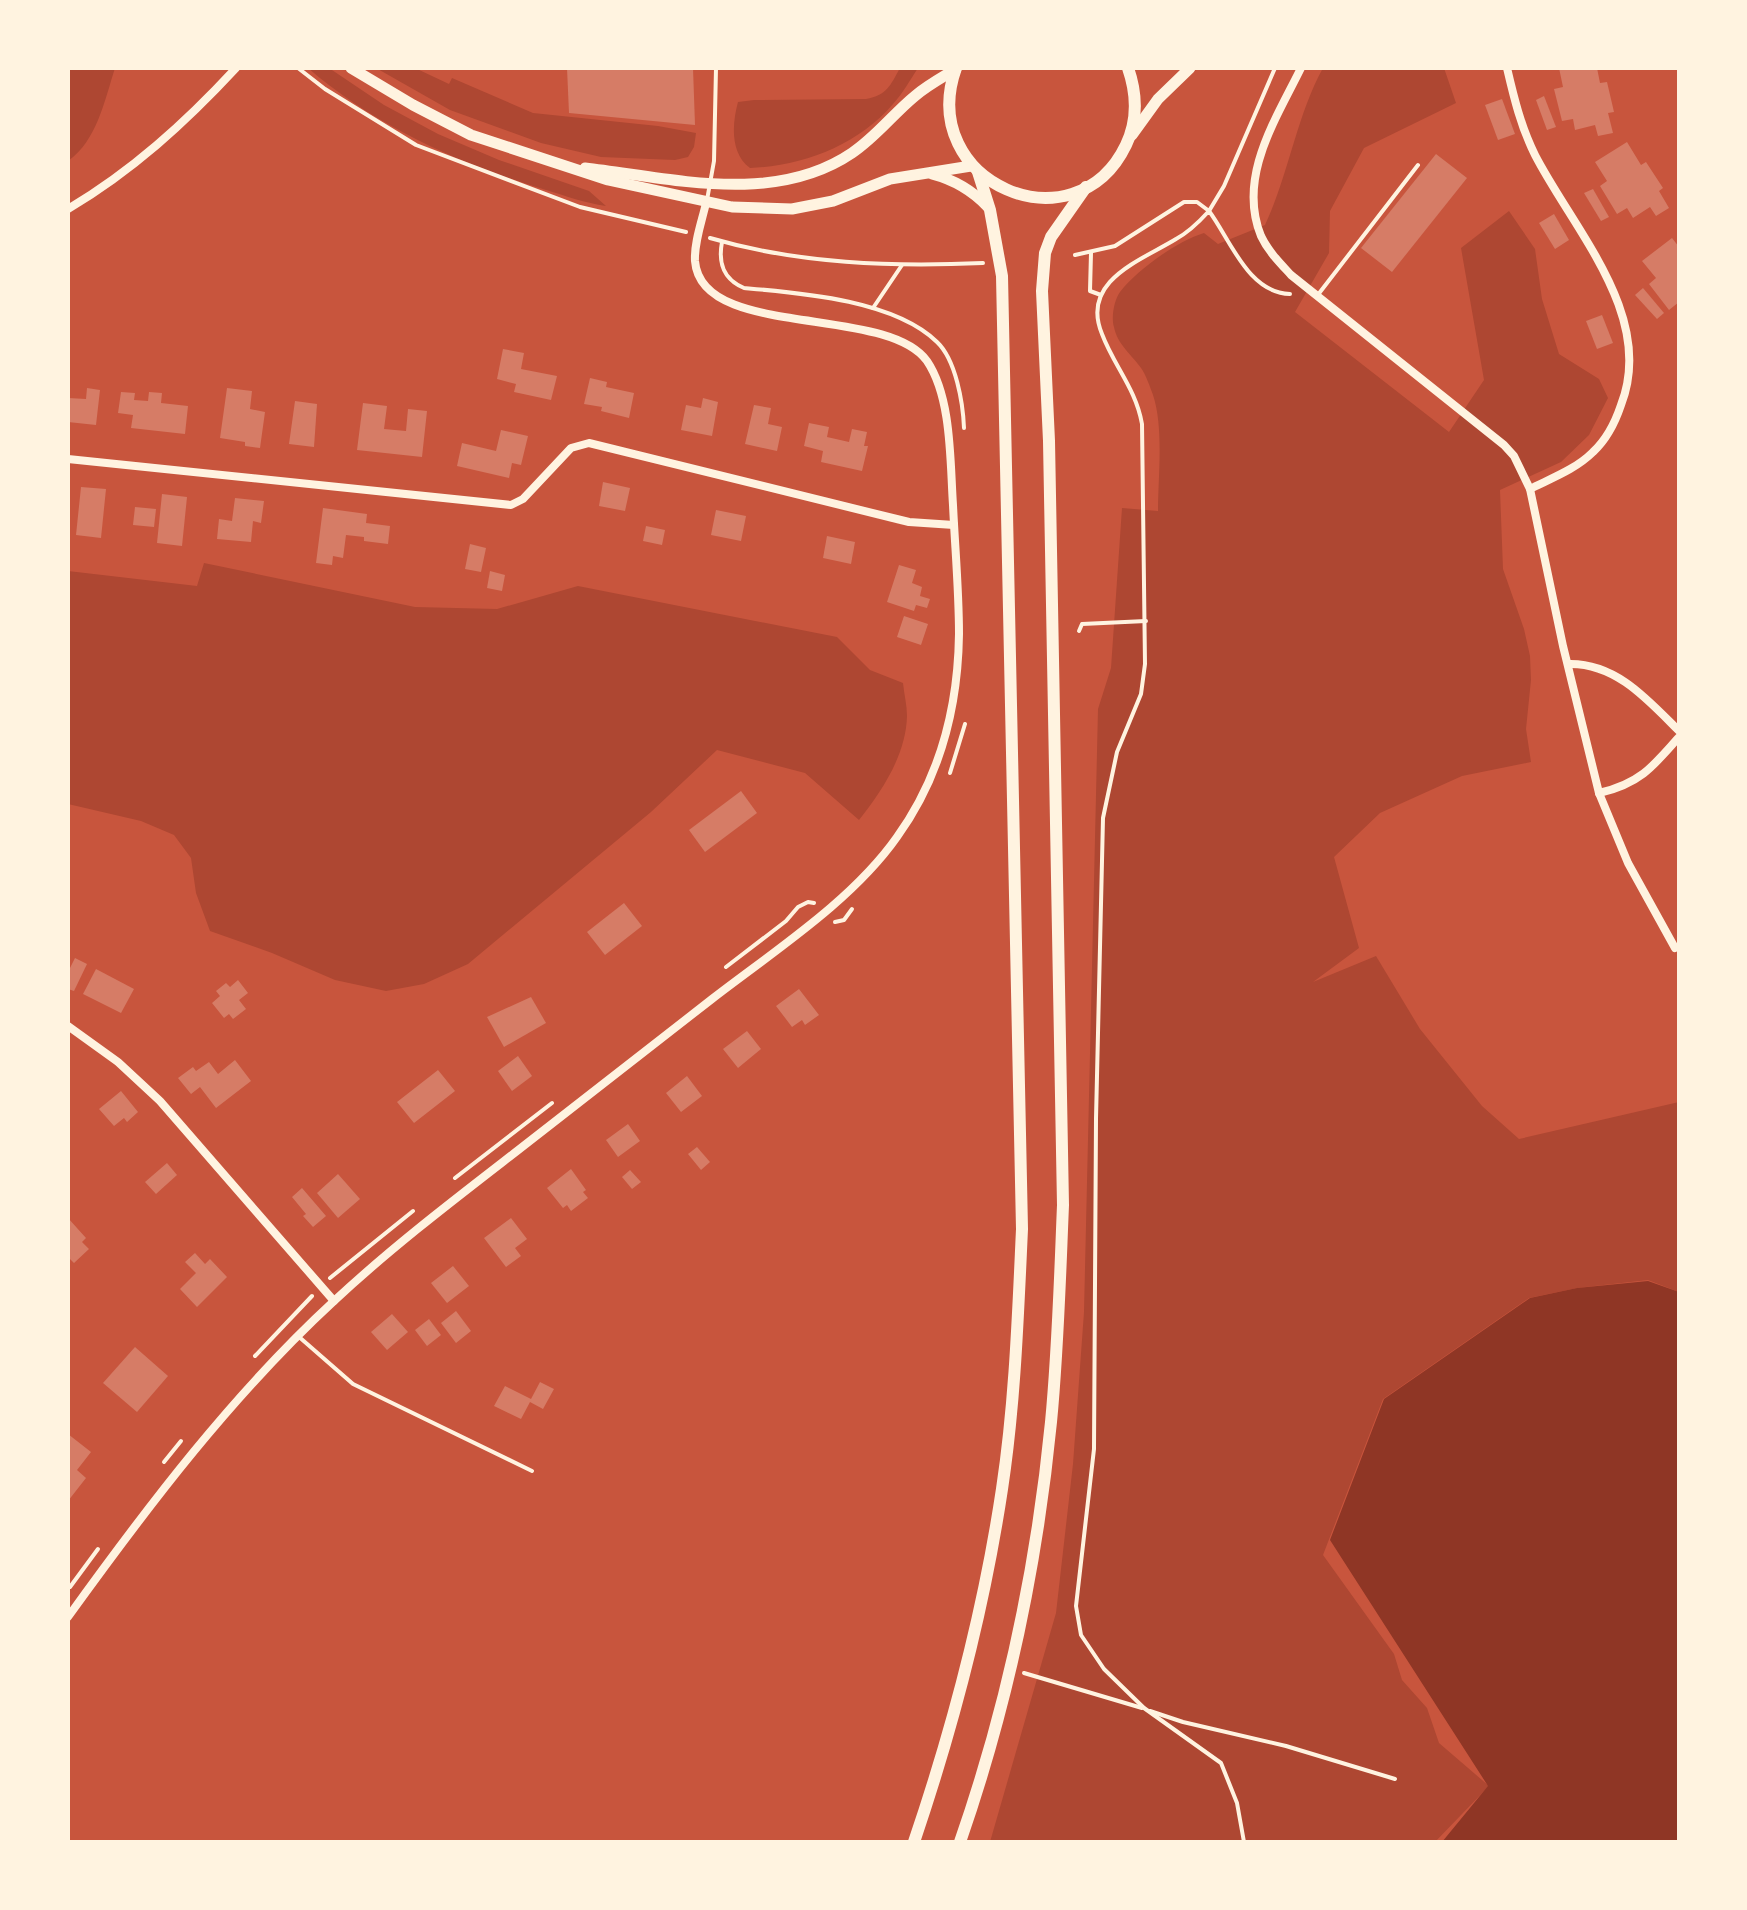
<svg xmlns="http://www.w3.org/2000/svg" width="1747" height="1910" font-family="'Playfair Display',serif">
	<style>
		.green { fill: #ae4732 }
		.water { fill: #8f3625 }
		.building { fill: #d67c66 }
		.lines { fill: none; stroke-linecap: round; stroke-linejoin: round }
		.path { stroke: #fff3e0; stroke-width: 4 }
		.service { stroke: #fff3e0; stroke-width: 4 }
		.minor { stroke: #fff3e0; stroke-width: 8 }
		.tertiary { stroke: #fff3e0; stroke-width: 11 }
		.secondary { stroke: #fff3e0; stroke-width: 12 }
	</style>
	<rect width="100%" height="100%" fill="#c8553d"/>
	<g class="green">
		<path d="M68,68h47c-10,31 -18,73 -47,93z"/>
		<path d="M308,68h21l55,37 54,29 61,26 90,31 17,15c-21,-3 -40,-10 -60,-16 -84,-25 -171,-64 -238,-122z"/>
		<polygon points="376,68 415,68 449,84 452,78 533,113 658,126 696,133 694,147 688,157 675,160 601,157 541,143 450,110"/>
		<path d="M900,68h18c-8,12 -15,25 -25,36 -35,41 -90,62 -143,64 -20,-15 -18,-44 -12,-66l16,-2 112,-1c21,-4 24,-13 34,-31z"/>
		<path d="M1323,68h121l12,35 -92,45 -34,63 -1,42 -34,59 154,120 35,-52 -23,-132 48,-37 26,38 7,50 17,55 40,25 9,19 -19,37 -28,27 -61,28 3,79 21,60 6,27 1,24 -5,49 5,33 -69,14 -82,37 -46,44 25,91 -46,34 63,-26 44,73 62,77 37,33 160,-37v190l-31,-12 -71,8 -48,10 -146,101 -60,156 71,99 8,26 25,28 12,35 50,43 -54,56h-445l66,-229 17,-149 11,-152 14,-603 13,-41 11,-160 36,3c0,-34 6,-83 -5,-116 -3,-8 -7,-20 -12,-27 -9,-13 -24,-24 -27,-41 -3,-9 0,-27 6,-35 17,-22 57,-51 84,-59l14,11 47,-19c24,-51 31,-108 58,-157z"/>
		<path d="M204,563l211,44 82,2 81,-23 259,51 33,33 33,13c1,11 4,22 4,33 -1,39 -25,75 -48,104l-54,-47 -88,-23 -66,62 -183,152 -44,20 -38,7 -51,-11 -63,-27 -62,-22 -14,-38 -5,-35 -17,-23 -33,-14 -73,-17v-233l129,15z"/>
	</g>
	<polygon class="water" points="1648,1281 1679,1292 1679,1842 1442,1842 1488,1786 1330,1540 1384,1399 1530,1298 1577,1288"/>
	<g class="building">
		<polygon points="567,68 693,68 695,125 569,113"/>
		<polygon points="1559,68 1597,68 1600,83 1607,82 1614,112 1608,113 1613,133 1598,136 1595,125 1575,130 1573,119 1562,121 1554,89 1563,87"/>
		<polygon points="1544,96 1556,127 1547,130 1536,100"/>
		<polygon points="1502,99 1515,134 1498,140 1485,105"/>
		<polygon points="1627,142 1641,165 1646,162 1663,188 1659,191 1669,208 1656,216 1650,207 1633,218 1627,208 1617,214 1600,186 1607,181 1595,162"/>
		<polygon points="1436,154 1467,178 1392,272 1361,248"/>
		<polygon points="1593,189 1609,217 1601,221 1584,193"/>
		<polygon points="1554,214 1569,240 1555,249 1539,223"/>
		<polygon points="1672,238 1679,247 1679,302 1669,310 1649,284 1656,278 1642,261"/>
		<polygon points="1643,288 1664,313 1657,319 1635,295"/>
		<polygon points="1602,315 1613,343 1597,349 1586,321"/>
		<polygon points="503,349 524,353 521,369 557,376 551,400 514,392 516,384 497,379"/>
		<polygon points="590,378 607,382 606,387 634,393 629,418 601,411 602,407 584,404"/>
		<polygon points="87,388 100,390 96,425 68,422 68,398 86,399"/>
		<polygon points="227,388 252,391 250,409 265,412 260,448 245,446 245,442 220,438"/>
		<polygon points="121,392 135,393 134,400 148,401 149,392 162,393 161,403 188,406 185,434 131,428 133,415 118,413"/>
		<polygon points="703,398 718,402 712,436 681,430 686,405 701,408"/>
		<polygon points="295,401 317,404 314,447 289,444"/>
		<polygon points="363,403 387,406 384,429 406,431 408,409 427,411 422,457 357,450"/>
		<polygon points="754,405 771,408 768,424 782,427 777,451 745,444"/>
		<polygon points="809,423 829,427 827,437 849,442 852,429 867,432 864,446 868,446 862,471 821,462 823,451 804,446"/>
		<polygon points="501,430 528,436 521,465 512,463 509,478 457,466 462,443 496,451"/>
		<polygon points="603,482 630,488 625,511 599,506"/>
		<polygon points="81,487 106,489 101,538 76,535"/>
		<polygon points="162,494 187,497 182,546 157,543"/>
		<polygon points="235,498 264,501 261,523 253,521 251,542 217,539 219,519 232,521"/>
		<polygon points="135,507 156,509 154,527 133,525"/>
		<polygon points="323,508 367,514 366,523 390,526 388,544 364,541 364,537 346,535 343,558 333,556 332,565 316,563"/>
		<polygon points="716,510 746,516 741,541 711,535"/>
		<polygon points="646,526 665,530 662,545 643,541"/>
		<polygon points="827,536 855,542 851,564 823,558"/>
		<polygon points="470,544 486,548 481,572 465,569"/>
		<polygon points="899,565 916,570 912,583 922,587 920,596 930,599 927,608 916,605 914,611 887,602"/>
		<polygon points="490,571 505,575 502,591 487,588"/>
		<polygon points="904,616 928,624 921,645 897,637"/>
		<polygon points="741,791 757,813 705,852 689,830"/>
		<polygon points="624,903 642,926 605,955 587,932"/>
		<polygon points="75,958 87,964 74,991 68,989 68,972"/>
		<polygon points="96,969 134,989 121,1013 83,994"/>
		<polygon points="238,980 248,993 239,1000 246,1009 233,1019 229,1014 224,1018 212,1003 220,996 216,991 226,983 230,987"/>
		<polygon points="799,989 819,1015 805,1025 802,1020 792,1027 776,1006"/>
		<polygon points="531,997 546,1023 504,1047 487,1017"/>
		<polygon points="747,1031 761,1049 738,1068 723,1049"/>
		<polygon points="518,1056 532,1076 512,1091 498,1071"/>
		<polygon points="235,1060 251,1081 216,1108 200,1087 191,1094 178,1078 193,1067 196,1071 209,1062 218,1074"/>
		<polygon points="438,1070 455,1091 414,1123 397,1102"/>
		<polygon points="687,1076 702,1096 681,1112 666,1093"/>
		<polygon points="121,1091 138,1112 127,1122 124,1118 114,1126 99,1109"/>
		<polygon points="628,1124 640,1141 618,1157 606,1140"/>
		<polygon points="697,1147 710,1162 701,1170 688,1154"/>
		<polygon points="167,1163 177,1175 156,1194 145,1182"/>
		<polygon points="571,1169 586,1190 583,1192 588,1198 571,1211 567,1205 563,1208 547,1188"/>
		<polygon points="630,1170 641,1182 632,1189 622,1177"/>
		<polygon points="338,1174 360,1199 338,1218 317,1193"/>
		<polygon points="302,1188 326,1216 313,1227 303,1216 306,1214 292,1197"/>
		<polygon points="68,1218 86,1238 82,1242 89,1249 74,1263 68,1257"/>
		<polygon points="511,1218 527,1239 515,1248 521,1256 506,1267 484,1238"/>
		<polygon points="195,1253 205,1264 210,1259 227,1277 197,1307 180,1289 196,1273 185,1262"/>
		<polygon points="453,1266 469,1286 447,1303 431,1283"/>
		<polygon points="456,1311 471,1331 456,1343 441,1323"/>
		<polygon points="392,1314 408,1332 387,1350 371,1332"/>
		<polygon points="429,1319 441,1335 427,1346 415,1330"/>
		<polygon points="135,1347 168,1376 137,1412 103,1383"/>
		<polygon points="540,1382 554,1389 543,1409 530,1402 521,1419 494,1406 505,1386 531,1399"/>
		<polygon points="68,1434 91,1452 77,1470 86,1478 68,1501"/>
	</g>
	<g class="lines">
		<g class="path">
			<polyline points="298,68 325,89 416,145 580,207 686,232"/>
			<path d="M710,238c89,26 182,29 273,25"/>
			<path d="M722,242c-4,21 1,37 22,46 57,5 150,12 193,54 19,18 26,61 27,86"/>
			<polyline points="1091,253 1090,291 1101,295"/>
			<polyline points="1075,255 1115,246 1184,202 1197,202 1209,211 1224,186 1275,68"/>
			<polyline points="873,308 902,265"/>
			<polyline points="1079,631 1082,624 1146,621"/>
			<polyline points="950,773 965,724"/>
			<polyline points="835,922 844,920 852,909"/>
			<polyline points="726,967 786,921 798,907 808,902 814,903"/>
			<polyline points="455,1178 552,1103"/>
			<polyline points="330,1278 413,1211"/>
			<polyline points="255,1356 312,1296"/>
			<polyline points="164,1462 181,1441"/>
			<polyline points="70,1587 98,1549"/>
			<polyline points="1024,1673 1142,1708"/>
			<polyline points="1150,1711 1183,1722 1286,1746 1395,1779"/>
			<path d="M1244,1842l-7,-39 -16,-40 -77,-55 -40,-39 -23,-34 -5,-29 18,-157 2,-330 7,-301 14,-66 24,-58 4,-30 -3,-240c-6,-35 -28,-58 -40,-90 -22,-53 38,-73 74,-95 13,-7 23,-17 33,-28 21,28 39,82 81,83"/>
		</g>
		<g class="service">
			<polyline points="707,200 714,161 716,68"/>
			<polyline points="1317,296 1418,165"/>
			<polyline points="298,1336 353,1384 532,1471"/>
		</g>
		<g class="minor">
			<path d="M1301,68c-25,51 -64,109 -40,168 7,15 19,27 30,39l213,170 10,11 16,33 33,157 36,147 29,70 47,85"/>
			<path d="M1507,68c7,30 14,59 28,87 38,74 121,161 86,250 -6,18 -14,34 -28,47 -17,17 -41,26 -63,37"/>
			<path d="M68,209c64,-38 117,-86 168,-141"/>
			<polyline points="68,459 511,505 523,499 571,448 589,443 909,522 954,525"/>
			<path d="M1569,664c47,-1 79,36 110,67"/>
			<path d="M1599,793c40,-9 54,-26 80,-56"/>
			<polyline points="68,1026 118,1062 160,1101 334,1301"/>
			<path d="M68,1617c80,-111 165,-223 266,-316 58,-54 121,-102 183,-150 65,-51 130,-102 195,-152 62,-48 140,-98 185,-162 44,-61 61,-129 62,-203 0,-43 -4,-86 -6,-129 -3,-43 -1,-107 -26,-144 -41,-57 -226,-21 -232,-100 -1,-19 7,-40 11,-58"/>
		</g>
		<g class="tertiary">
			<polyline points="351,68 413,105 471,135 608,180 732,207 792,209 833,201 890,179 971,166"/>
			<polyline points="1132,135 1158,99 1190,68"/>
			<path d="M585,168c86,10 189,38 267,-15 24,-16 41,-39 63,-57 13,-11 28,-19 41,-27"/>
			<path d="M932,174c23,6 40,16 56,33"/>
		</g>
		<g class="secondary">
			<path d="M956,68c-41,115 119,183 170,77 12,-25 11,-51 2,-77"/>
			<path d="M914,1842c39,-115 70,-233 88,-353 13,-86 16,-174 20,-260l-20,-953 -12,-66 -12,-38"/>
			<path d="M960,1842c47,-135 77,-277 91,-420 7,-72 9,-145 12,-217l-14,-764 -7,-150 3,-38 6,-16 35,-50"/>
		</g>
	</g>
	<rect width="1747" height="1910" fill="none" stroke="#fff3e0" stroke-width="140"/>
</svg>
